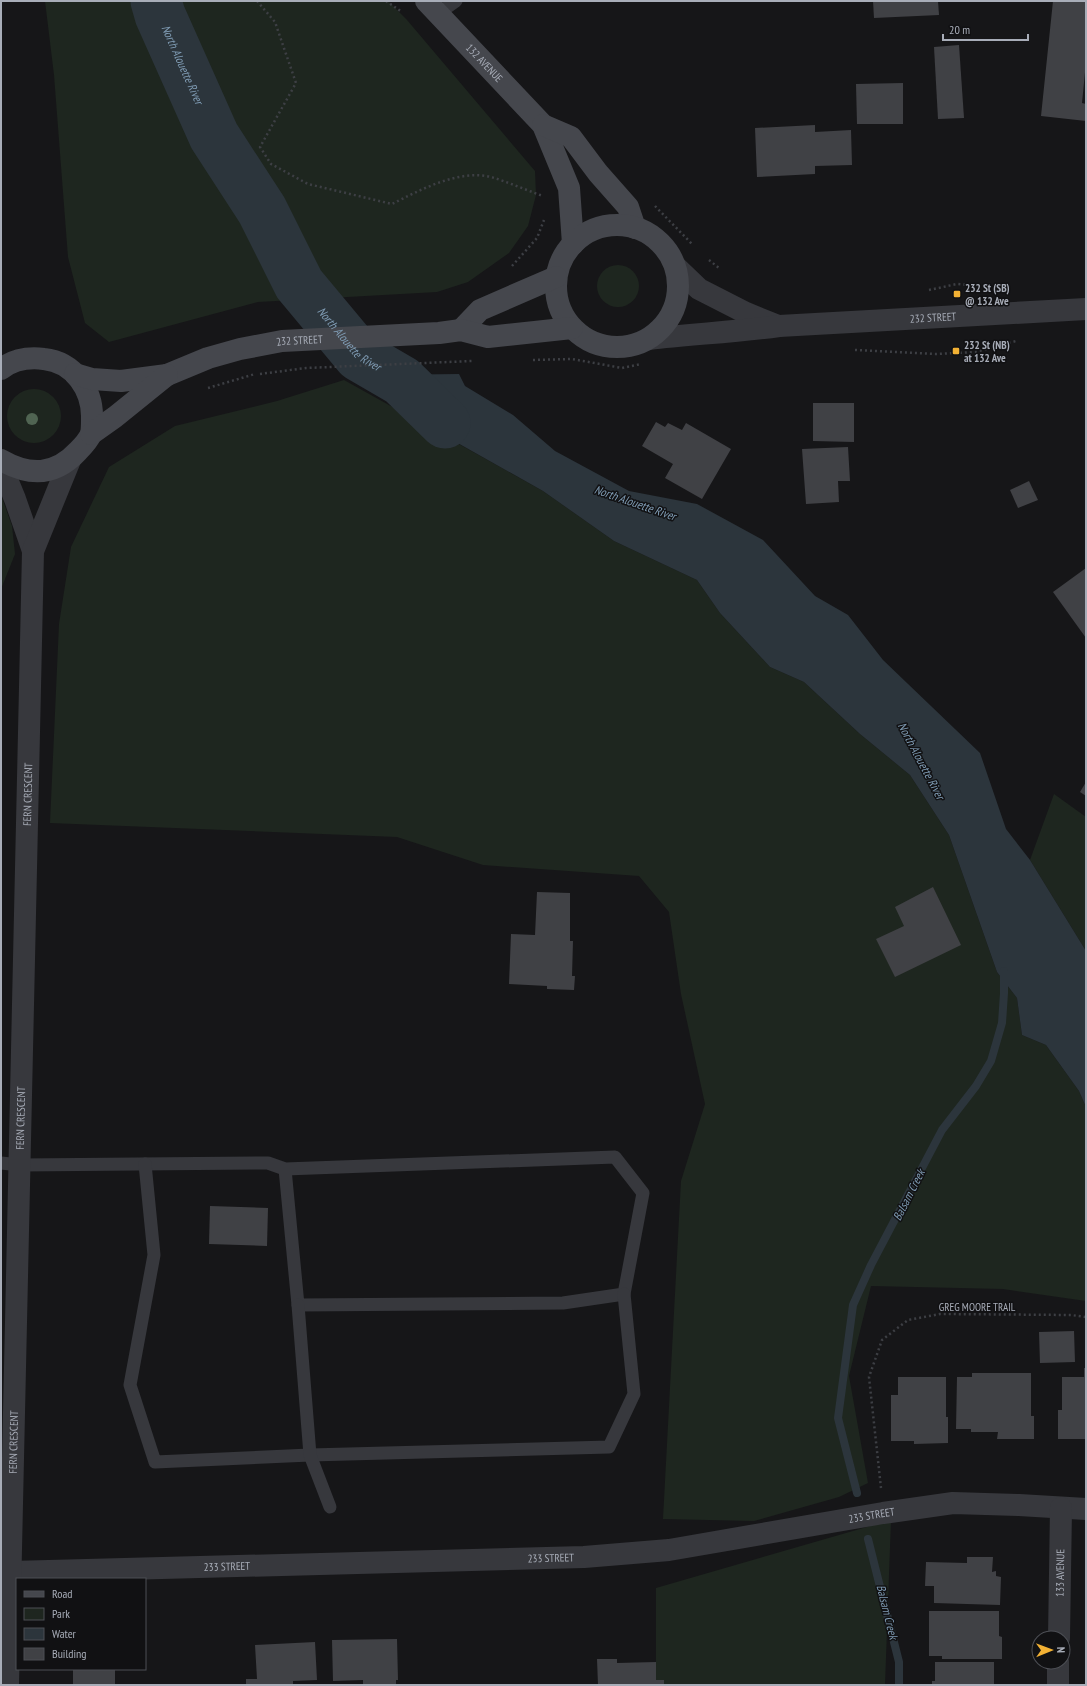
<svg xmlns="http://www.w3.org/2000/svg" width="1087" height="1686" font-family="'PT Sans Narrow',sans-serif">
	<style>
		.green { fill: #1e261f }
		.water { fill: #2c353c }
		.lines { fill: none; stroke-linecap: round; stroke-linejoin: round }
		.stream { stroke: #2c353c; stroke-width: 8 }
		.river { stroke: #2c353c; stroke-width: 51 }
		.building { fill: #404145 }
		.path { stroke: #3d3f44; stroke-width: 2.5; stroke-dasharray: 2 3; stroke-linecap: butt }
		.service { stroke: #37383d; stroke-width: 13 }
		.minor { stroke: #37383d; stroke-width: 22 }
		.tertiary { stroke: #37383d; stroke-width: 22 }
		.secondary { stroke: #45474d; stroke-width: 22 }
		.tree { fill: #506452 }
		.poi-dot { fill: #f2b134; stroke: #111113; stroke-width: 1.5 }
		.labels { text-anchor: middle; stroke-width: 3; stroke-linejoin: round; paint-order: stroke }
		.street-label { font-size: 11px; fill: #a8adb8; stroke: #111113 }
		.poi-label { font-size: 11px; font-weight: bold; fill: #a8adb8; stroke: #111113; text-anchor: start }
		.water-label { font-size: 12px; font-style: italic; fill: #7f9bb3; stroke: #111113 }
	</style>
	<rect width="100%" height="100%" fill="#161618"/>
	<g class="green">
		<polygon points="45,1 388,1 407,20 535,171 536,195 528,226 509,253 468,282 437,292 258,302 109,342 85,323 68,257 54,75"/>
		<circle cx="618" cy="286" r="21"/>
		<polygon points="344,380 543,491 614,541 697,580 720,613 770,667 804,682 860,734 910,775 949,835 997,972 1017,998 1022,1035 1046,1045 1079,1091 1086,1107 1086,1301 1003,1289 871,1286 849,1376 868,1483 839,1497 754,1521 663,1519 681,1181 705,1104 681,994 669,912 639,876 483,865 397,837 50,823 59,624 71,547 109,467 175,426 277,401"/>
		<circle cx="34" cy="416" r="27"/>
		<polygon points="1,495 12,526 15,554 1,589"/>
		<polygon points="1054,794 1086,817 1086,951 1030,860"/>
		<polygon points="891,1520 885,1685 656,1685 656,1588"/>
	</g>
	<polygon class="water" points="459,374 465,386 513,415 555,451 629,491 697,504 763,540 815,596 848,615 883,660 980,753 1006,829 1030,860 1086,951 1086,1107 1079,1091 1046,1045 1022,1035 1017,998 997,972 949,835 910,775 860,734 804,682 770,667 720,613 697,580 614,541 543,491 392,406 380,375"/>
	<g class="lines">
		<g class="stream">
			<polyline points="857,1493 838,1418 853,1305 871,1265 942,1130 976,1086 991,1061 1002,1023 1004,993 1004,971"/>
			<polyline points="868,1539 899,1662 899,1685"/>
		</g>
		<path class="river" id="s1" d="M156,1l4,14 54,121 48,74 37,74 60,72 43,25 43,42"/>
	</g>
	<g class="building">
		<polygon points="873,1 938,1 939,15 874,18"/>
		<polygon points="1053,1 1086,1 1086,62 1082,103 1086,104 1086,121 1041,116"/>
		<polygon points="959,45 964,118 938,119 934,47"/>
		<polygon points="903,83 903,124 857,124 856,84"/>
		<polygon points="815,125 815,132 851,130 852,165 815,166 815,174 757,177 755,128"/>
		<polygon points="813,403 854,403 854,442 813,441"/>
		<polygon points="656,422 665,427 668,423 682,430 686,423 731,449 702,499 665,478 673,464 642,446"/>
		<polygon points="848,447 850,481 838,481 839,502 806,504 802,449"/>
		<polygon points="1029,481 1038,500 1018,508 1010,490"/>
		<polygon points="1086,568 1086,638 1053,592"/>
		<polygon points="1086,782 1086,796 1080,792"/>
		<polygon points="933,887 961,945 895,977 876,939 904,926 895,907"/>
		<polygon points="537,892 570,893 570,941 573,941 572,976 575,976 574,990 547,989 547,986 509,984 511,934 535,935"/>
		<polygon points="210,1206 268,1208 267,1246 209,1244"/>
		<polygon points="1074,1331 1075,1362 1040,1363 1039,1332"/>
		<polygon points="1084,1368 1086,1368 1086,1439 1058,1439 1058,1410 1062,1410 1062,1377 1084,1377"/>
		<polygon points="972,1373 1031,1373 1031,1416 1034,1416 1034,1439 997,1439 998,1432 971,1432 971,1429 956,1429 957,1377 972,1377"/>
		<polygon points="898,1377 946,1377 946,1417 948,1417 948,1443 914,1444 914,1441 891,1441 891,1395 898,1395"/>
		<polygon points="967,1557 993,1557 992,1572 996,1571 996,1576 1001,1577 1000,1605 934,1603 934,1586 925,1586 926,1562 967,1563"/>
		<polygon points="929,1611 999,1611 999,1636 1002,1637 1002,1659 942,1659 942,1656 929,1656"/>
		<polygon points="397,1639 398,1680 396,1680 396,1685 363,1685 363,1680 333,1681 332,1640"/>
		<polygon points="315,1642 317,1680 293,1681 293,1685 246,1685 246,1679 257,1679 255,1645"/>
		<polygon points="597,1659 617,1659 617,1663 656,1662 656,1680 664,1680 664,1685 598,1685"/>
		<polygon points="935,1662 994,1662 994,1685 932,1685 932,1681 935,1681"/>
		<rect x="73" y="1669" width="42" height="16"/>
	</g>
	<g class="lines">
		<g class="path">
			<path d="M257,1l18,21 21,61 -36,64 11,17 37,20 84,20c28,-14 67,-35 99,-27 17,5 35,13 52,19"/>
			<polyline points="386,1 402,12"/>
			<polyline points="655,206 692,244"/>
			<polyline points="709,260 719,268"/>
			<polyline points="512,266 537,238 544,220"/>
			<polyline points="929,290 957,284 992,287"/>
			<polyline points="855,350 935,354 975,352 1016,341"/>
			<polyline points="533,360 572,359 622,368 641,364"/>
			<polyline points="260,374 306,368 472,361"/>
			<polyline points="208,388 255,374"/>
			<polyline points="881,1488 869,1377 882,1340 908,1320 940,1314 1071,1315 1086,1317"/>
		</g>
		<g class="service">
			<polyline points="439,13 456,1"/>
			<polyline points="1,1163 20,1165 268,1163 285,1169 615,1157 643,1193 624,1294 563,1303 298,1305 285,1169"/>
			<polyline points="145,1164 154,1255 130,1385 155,1462 310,1455 609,1447 634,1394 624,1294"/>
			<polyline points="298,1305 310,1455 330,1507"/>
		</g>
		<g class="minor">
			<path id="s2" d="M11,1572l573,-15 85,-7 214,-37 70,-10 66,2 67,4"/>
			<path id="s3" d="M1059,1638l2,-130"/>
			<polyline points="1058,1685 1058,1662"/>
		</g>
		<g class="tertiary">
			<polyline points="675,266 699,289 746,313 778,326"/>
			<path id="s4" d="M649,339c43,-5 87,-7 130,-13l307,-17"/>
			<polyline points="1,465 15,499 33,551"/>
			<path id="s5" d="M8,1685l25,-1134 37,-91"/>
		</g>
		<g class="secondary">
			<path id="s6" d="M426,1l117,124 26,63 4,56"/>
			<polyline points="543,125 571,137 598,173 628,207 635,228"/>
			<circle cx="617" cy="286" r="61"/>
			<polyline points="461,330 480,310 556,277"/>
			<path d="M1,369c13,-10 27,-12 43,-10 30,3 49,31 48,60 0,5 0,11 -1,15 -3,7 -9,13 -13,17 -23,25 -49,25 -77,9"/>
			<path id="s7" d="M75,374l17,5 29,2 46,-6 41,-17 32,-9 42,-8 157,-8 22,-3 27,7 84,-9"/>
			<polyline points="91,434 115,417 167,375"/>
		</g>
	</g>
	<circle class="tree" cx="32" cy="419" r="6"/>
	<g class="poi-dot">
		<rect x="953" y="290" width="8" height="8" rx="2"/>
		<rect x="952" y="347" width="8" height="8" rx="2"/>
	</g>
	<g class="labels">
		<g class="street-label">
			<text dy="4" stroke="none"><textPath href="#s6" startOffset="85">132 AVENUE</textPath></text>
			<text dy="4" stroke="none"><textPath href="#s4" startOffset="285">232 STREET</textPath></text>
			<text dy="4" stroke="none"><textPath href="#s7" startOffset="231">232 STREET</textPath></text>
			<text dy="4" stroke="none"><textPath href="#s5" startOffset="891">FERN CRESCENT</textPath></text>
			<text dy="4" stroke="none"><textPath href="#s5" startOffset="567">FERN CRESCENT</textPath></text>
			<text x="977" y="1311">GREG MOORE TRAIL</text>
			<text dy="4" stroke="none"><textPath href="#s5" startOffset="243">FERN CRESCENT</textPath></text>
			<text dy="4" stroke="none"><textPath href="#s2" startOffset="864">233 STREET</textPath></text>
			<text dy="4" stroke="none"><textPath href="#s2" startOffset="540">233 STREET</textPath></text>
			<text dy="4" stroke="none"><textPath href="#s2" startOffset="216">233 STREET</textPath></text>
			<text dy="4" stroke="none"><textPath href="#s3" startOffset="65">133 AVENUE</textPath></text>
		</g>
		<g class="poi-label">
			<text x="965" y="292">232 St (SB)<tspan x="965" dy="13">@ 132 Ave</tspan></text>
			<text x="964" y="349">232 St (NB)<tspan x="964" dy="13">at 132 Ave</tspan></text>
		</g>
		<g class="water-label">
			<text dy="4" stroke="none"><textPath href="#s1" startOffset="69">North Alouette River</textPath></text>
			<text dy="4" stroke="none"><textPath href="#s1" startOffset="393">North Alouette River</textPath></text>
			<text transform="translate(635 503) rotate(19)" y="4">North Alouette River</text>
			<text transform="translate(921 761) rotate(62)" y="4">North Alouette River</text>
			<text transform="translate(909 1195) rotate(-63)" y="4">Balsam Creek</text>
			<text transform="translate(887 1612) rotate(76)" y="4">Balsam Creek</text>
		</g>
	</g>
	<rect width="1087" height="1686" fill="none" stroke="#a8adb8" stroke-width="4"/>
	<rect x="16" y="1578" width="130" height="92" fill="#111113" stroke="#4d4f55"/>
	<rect x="24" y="1591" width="20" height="6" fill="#45474d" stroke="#4d4f55"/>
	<text x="52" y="1598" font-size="12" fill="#a8adb8">Road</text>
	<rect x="24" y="1608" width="20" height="12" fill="#1e261f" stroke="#4d4f55"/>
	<text x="52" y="1618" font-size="12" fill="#a8adb8">Park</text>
	<rect x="24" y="1628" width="20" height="12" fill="#2c353c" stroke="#4d4f55"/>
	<text x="52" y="1638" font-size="12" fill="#a8adb8">Water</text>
	<rect x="24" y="1648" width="20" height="12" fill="#404145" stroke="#4d4f55"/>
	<text x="52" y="1658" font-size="12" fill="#a8adb8">Building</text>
	<g transform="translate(1051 1650) rotate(89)"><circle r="19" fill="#111113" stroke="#4d4f55"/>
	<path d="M0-3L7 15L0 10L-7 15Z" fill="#f2b134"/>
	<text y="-6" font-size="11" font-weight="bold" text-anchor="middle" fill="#a8adb8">N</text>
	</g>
	<path d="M943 34v6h85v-6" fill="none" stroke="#a8adb8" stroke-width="2"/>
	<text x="949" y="34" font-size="12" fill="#a8adb8" stroke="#111113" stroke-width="3" paint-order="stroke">20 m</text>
</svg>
